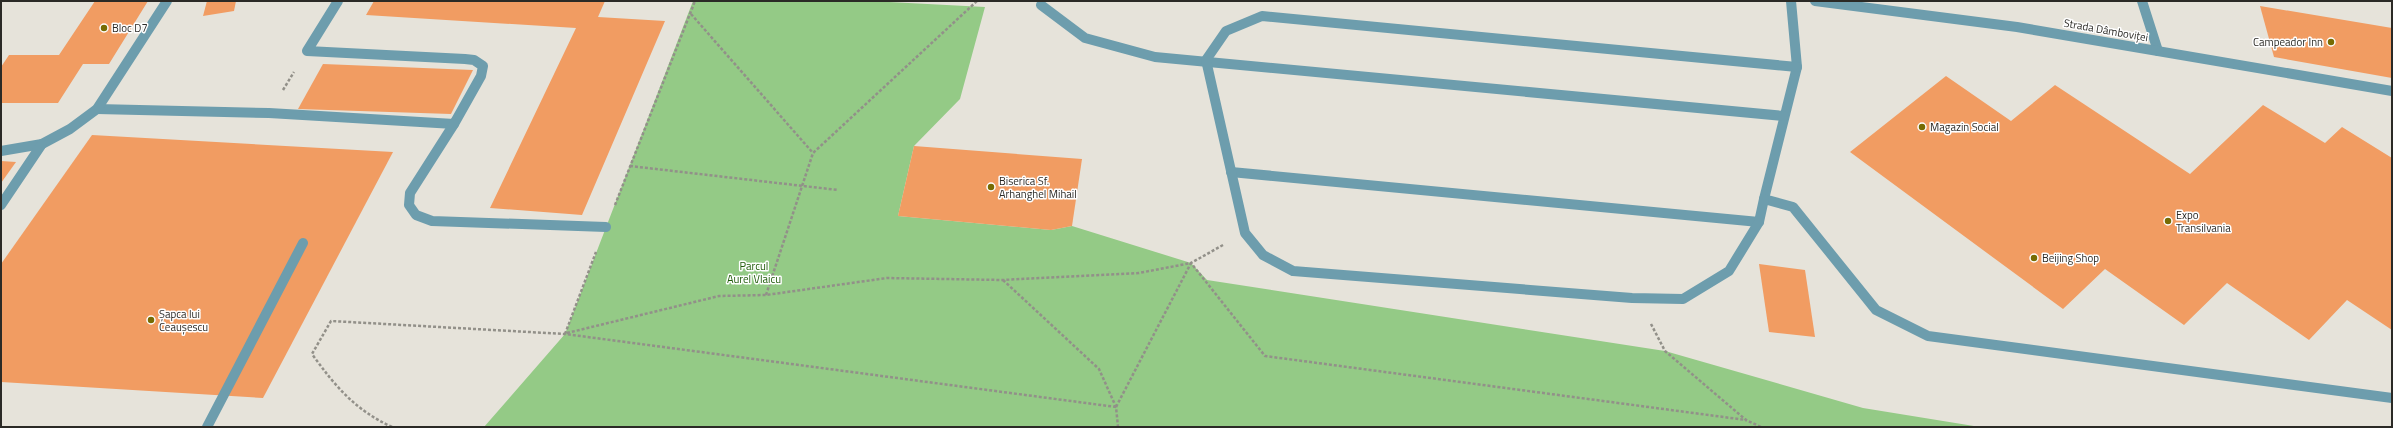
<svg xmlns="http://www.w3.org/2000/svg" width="2393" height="428" font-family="'Titillium Web',sans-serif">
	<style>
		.green { fill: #94ca86 }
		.building { fill: #f19c62 }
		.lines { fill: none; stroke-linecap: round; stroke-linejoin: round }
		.path { stroke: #929089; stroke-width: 2.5; stroke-dasharray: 3 2; stroke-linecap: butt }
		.service { stroke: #6d9dad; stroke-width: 10 }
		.minor { stroke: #6d9dad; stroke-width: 10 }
		.tertiary { stroke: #6d9dad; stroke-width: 10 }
		.poi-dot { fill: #766b03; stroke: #fff; stroke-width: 1.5 }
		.labels { text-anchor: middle; stroke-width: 3; stroke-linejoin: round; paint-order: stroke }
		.poi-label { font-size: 11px; fill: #2b2a26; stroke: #fff; text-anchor: start }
		.street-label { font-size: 11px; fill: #2b2a26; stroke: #fff }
		.park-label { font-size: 11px; fill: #1e5a08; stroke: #fff }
	</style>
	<rect width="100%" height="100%" fill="#e6e3da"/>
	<polygon class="green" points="693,1 870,1 985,7 960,99 914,146 898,216 1051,230 1072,226 1191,263 1207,280 1665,351 1863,408 1980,427 484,427 565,334"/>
	<g class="building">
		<polygon points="95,1 148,1 109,64 83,64 58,103 1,103 1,67 9,55 59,55"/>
		<polygon points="207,1 236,1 234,11 203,16"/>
		<polygon points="374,1 605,1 598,17 665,21 582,215 490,208 576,28 366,15"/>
		<polygon points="2260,6 2392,28 2392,78 2274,57"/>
		<polygon points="323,64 473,70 451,114 298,109"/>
		<polygon points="1946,76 2011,121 2055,85 2190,174 2263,105 2325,143 2342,127 2392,158 2392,330 2347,300 2309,340 2227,283 2184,325 2105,269 2063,309 1850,152"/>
		<polygon points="92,135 393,152 263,398 1,382 1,264"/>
		<polygon points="914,146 1082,159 1072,226 1051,230 898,216"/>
		<polygon points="1,161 16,162 1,183"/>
		<polygon points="1759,264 1805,270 1815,337 1769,332"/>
	</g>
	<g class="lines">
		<g class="path">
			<polyline points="691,14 813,153"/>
			<polyline points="283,90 294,72"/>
			<polyline points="630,166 838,190"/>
			<polyline points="615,205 695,1"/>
			<polyline points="1223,245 1191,263 1265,356 1746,420"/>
			<polyline points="1003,280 1099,369 1116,407 1118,427"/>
			<polyline points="766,295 813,153 977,1"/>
			<polyline points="1651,324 1665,351 1746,420 1761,427"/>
			<polyline points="567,333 719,296 766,295 887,278 1002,280 1139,273 1191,263 1116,407"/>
			<polyline points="565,334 596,252"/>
			<path d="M392,427c-37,-17 -57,-41 -80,-73l19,-33 234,13 551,73"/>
		</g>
		<g class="service">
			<polyline points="1791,1 1797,67 1764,199 1793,207 1876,310 1928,336 2392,398"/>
			<polyline points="1041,5 1085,38 1155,57 1784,116"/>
			<polyline points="97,109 269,113 454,124 481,76 483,66 474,60 465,59 307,51 338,1"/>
			<polyline points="454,124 410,193 409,205 416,215 432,221 606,227"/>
			<polyline points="1,151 42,144 70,129 97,109 167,1"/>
			<polyline points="1231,172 1759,222"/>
			<polyline points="1764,199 1759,222 1729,271 1683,299 1632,298 1293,271 1263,255 1245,233 1206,60 1226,31 1262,16 1797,67"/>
			<polyline points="1,205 42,144"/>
			<polyline points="207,427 303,243"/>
		</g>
		<polyline class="minor" points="2142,1 2158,51"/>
		<polyline class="tertiary" points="1815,1 2017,27 2392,91"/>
	</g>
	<g class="poi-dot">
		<circle cx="104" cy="28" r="4"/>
		<circle cx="2331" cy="42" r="4"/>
		<circle cx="1922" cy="127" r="4"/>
		<circle cx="991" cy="187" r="4"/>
		<circle cx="2168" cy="221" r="4"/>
		<circle cx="2034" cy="258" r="4"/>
		<circle cx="151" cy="320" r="4"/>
	</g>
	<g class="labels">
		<g class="poi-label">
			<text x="112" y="32">Bloc D7</text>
			<text x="2323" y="46" text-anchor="end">Campeador Inn</text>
			<text x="1930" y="131">Magazin Social</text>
			<text x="999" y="185">Biserica Sf.<tspan x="999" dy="13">Arhanghel Mihail</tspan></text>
			<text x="2176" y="219">Expo<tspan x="2176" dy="13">Transilvania</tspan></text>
			<text x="2042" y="262">Beijing Shop</text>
			<text x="159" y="318">Șapca lui<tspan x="159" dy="13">Ceaușescu</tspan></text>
		</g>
		<g class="street-label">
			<text transform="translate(2106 30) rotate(10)" y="4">Strada Dâmboviței</text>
		</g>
		<g class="park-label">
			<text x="754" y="270">Parcul<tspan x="754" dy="13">Aurel Vlaicu</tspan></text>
		</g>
	</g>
	<rect width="2393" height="428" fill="none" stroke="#2b2a26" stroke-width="4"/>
</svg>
